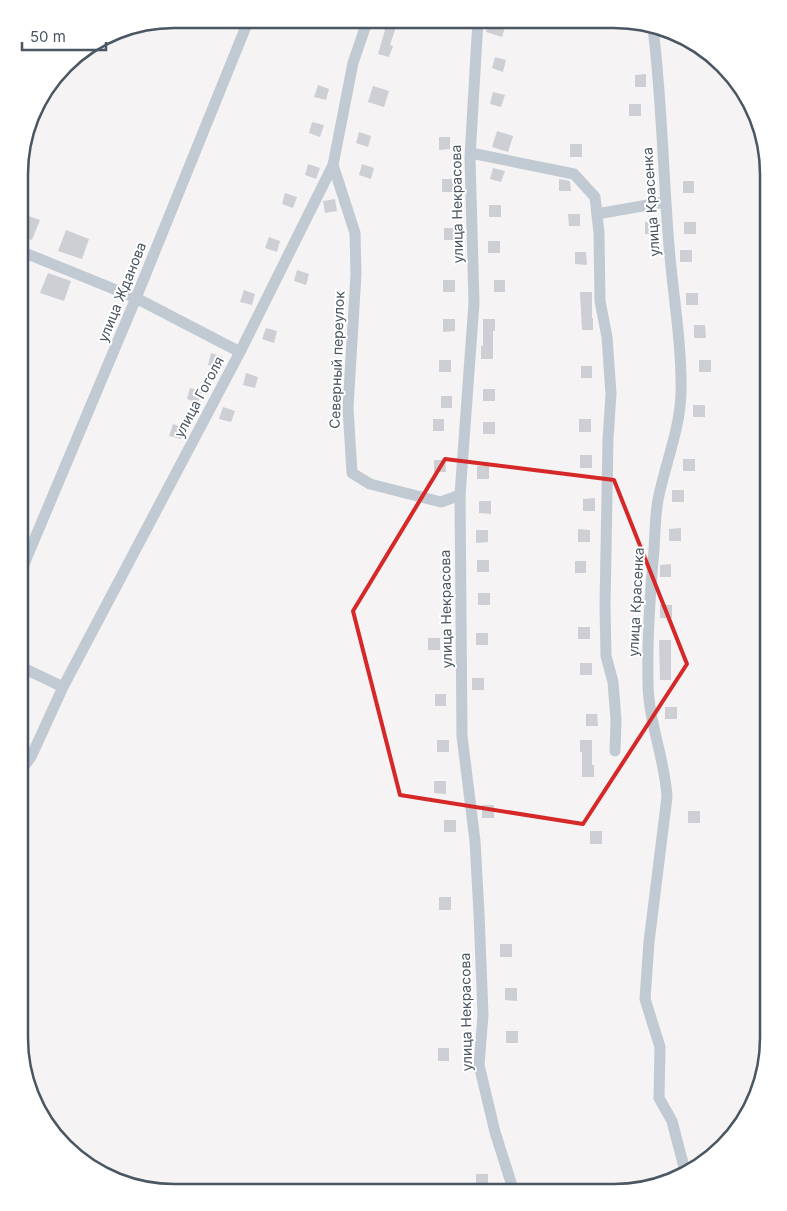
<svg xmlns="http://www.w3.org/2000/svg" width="787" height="1211" font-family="Inter,sans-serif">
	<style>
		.building { fill: #cdcfd5 }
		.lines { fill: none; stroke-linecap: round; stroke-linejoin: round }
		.street { stroke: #c1cad2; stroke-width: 11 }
		.marked { fill: none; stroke: #d62828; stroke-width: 4; stroke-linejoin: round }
		.labels { text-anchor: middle; stroke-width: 4; stroke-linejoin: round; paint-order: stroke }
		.street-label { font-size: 14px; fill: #4a5661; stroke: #fff }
		.rim { fill: none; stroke: #4a5661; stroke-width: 2.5 }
	</style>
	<rect width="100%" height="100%" fill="#f5f3f3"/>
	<g class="building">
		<polygon points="386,19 398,21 390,45 393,46 389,57 378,54 385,30 383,29"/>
		<polygon points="490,20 507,20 502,37 486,32"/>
		<polygon points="495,57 506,60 503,72 492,68"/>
		<polygon points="646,74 646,87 635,87 635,75"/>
		<polygon points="318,85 329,89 326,100 314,97"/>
		<polygon points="373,86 389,91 384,107 368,102"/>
		<polygon points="493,92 505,95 501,107 490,104"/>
		<rect x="629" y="104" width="12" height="12"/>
		<polygon points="312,122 324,125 320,137 309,133"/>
		<polygon points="497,131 513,136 508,152 492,147"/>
		<polygon points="359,132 371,136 368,147 356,143"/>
		<polygon points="439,137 450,137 450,149 439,150"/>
		<rect x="570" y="144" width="12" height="13"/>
		<polygon points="308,164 320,168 316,179 305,175"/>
		<polygon points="362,164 374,168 371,179 359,175"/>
		<polygon points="493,168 505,171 501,182 490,179"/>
		<rect x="442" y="179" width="12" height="13"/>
		<polygon points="559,179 570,181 571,191 559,191"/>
		<rect x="683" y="181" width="11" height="12"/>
		<polygon points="285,193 297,197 293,208 282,204"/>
		<polygon points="335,199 337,211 325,213 323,201"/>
		<rect x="489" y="205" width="12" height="12"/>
		<polygon points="20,213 40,220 32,240 20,236"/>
		<polygon points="568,214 580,214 580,226 569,226"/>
		<polygon points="645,222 656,222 657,234 645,234"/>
		<rect x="684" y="222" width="12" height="12"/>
		<rect x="444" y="228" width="12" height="12"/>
		<polygon points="66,230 89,239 82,259 58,251"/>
		<polygon points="269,237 280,241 277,252 265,248"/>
		<rect x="488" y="241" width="12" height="12"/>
		<rect x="680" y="250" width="12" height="12"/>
		<polygon points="575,252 586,252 587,265 575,264"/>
		<polygon points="297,270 309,274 306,285 294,281"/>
		<polygon points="48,273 71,281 64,301 40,293"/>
		<rect x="443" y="280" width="12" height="12"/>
		<rect x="494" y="280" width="11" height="12"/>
		<polygon points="244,290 255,294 252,305 240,302"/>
		<polygon points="580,292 592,292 592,318 593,318 593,330 582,330"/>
		<rect x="686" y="293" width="12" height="12"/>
		<polygon points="443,319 455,319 455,331 443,332"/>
		<polygon points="483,319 495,319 495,331 493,331 493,359 481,359 481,346 483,346"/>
		<polygon points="694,325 705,325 706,338 694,338"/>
		<polygon points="266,328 277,331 274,343 262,339"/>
		<polygon points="211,353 223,357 219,368 208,365"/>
		<rect x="439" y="360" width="12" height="12"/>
		<rect x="699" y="360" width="12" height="12"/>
		<rect x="581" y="366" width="11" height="12"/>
		<polygon points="246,373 258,377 255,388 243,385"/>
		<polygon points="190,388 202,391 198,403 187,399"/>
		<rect x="483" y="389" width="12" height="12"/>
		<rect x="441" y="396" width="11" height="12"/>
		<rect x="693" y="405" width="12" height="12"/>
		<polygon points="223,407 235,411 231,422 219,419"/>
		<rect x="433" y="419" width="11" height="12"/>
		<rect x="579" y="419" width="12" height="13"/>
		<rect x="483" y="422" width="12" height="12"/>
		<polygon points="173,424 185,428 181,439 169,436"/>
		<rect x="580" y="455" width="12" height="13"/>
		<rect x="683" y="459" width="12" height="12"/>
		<polygon points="434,460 445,460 446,472 434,472"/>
		<rect x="477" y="466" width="12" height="13"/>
		<rect x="672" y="490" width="12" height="12"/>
		<polygon points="595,498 595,511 583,511 583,499"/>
		<polygon points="479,501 491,501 491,514 479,513"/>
		<polygon points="681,528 681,541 669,541 669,529"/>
		<polygon points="578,529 590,530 590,542 578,542"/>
		<polygon points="476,530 488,530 488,542 476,543"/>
		<rect x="477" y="560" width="12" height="12"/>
		<rect x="575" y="561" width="11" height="12"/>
		<polygon points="671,564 671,577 660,577 660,565"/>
		<rect x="478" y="593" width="12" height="12"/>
		<rect x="660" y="605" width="12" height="13"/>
		<rect x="578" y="627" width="12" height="12"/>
		<rect x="476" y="633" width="12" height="12"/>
		<rect x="428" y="638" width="12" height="12"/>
		<polygon points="659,640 671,640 671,680 660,680"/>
		<rect x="580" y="663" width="12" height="12"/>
		<rect x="472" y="678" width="12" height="12"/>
		<rect x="435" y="694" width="11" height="12"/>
		<rect x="665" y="707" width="12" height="12"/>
		<polygon points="586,714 597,714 598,726 586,726"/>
		<rect x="437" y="740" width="12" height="12"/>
		<polygon points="580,740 592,740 592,765 594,765 594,777 582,777 582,752 580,752"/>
		<polygon points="434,781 446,781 446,794 434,793"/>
		<rect x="482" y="805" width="12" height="13"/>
		<rect x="688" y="811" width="12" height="12"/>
		<rect x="444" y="820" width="12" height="12"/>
		<rect x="590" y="831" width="12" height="13"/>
		<rect x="439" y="897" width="12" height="13"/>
		<rect x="500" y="944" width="12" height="13"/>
		<polygon points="505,988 517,988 517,1001 505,1000"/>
		<rect x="506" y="1031" width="12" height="12"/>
		<rect x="438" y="1048" width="11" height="13"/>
		<rect x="476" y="1174" width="12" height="13"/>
	</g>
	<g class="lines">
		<g class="street">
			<polyline points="478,20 470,157 474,303 460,495 462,736 475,841 479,913 483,1015 479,1065 495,1132 514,1192"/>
			<path d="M653,28c9,72 10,145 16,218 4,49 13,98 12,147 -1,37 -16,71 -23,107 -3,16 -3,34 -4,50 -4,44 -7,88 -6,132 0,39 17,77 19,115l-18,145 -4,57 15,48 -1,51 13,23 13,50"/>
			<polyline points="471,153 574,174 595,197 599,233 600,301 607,337 611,394 608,439 605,606 606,656 613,682 616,720 615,751"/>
			<polyline points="333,165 355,233 356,274 348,408 352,473 370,484 441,502 460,495"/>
			<polyline points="597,214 665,202"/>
			<polyline points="20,251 136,298 240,352"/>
			<polyline points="19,576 136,298 249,19"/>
			<polyline points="19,666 63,687"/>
			<polyline points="19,773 31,757 63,687 240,352 333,165 353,63 368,19"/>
		</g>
	</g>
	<path class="marked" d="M445,459l169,21 73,184 -104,160 -183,-29 -47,-184z"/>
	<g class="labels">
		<g class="street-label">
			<text transform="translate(651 202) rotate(-94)" y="5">улица Красенка</text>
			<text transform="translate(457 204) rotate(-91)" y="5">улица Некрасова</text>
			<text transform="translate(122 292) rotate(-68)" y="5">улица Жданова</text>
			<text transform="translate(337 360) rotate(-88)" y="5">Северный переулок</text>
			<text transform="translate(199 397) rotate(-62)" y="5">улица Гоголя</text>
			<text transform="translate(636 602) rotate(-87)" y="5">улица Красенка</text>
			<text transform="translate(446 609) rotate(-91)" y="5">улица Некрасова</text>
			<text transform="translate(466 1012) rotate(-91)" y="5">улица Некрасова</text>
		</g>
	</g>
	<path d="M0 0H787V1211H0ZM174 28H614A146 146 0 0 1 760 174V1038A146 146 0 0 1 614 1184H174A146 146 0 0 1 28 1038V174A146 146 0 0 1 174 28Z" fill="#fff" fill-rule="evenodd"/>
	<path class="rim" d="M174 28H614A146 146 0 0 1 760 174V1038A146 146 0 0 1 614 1184H174A146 146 0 0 1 28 1038V174A146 146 0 0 1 174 28Z"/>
	<path d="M22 42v8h84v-8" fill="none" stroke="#4a5661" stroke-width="2.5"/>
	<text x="30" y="42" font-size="15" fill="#4a5661" stroke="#ffffff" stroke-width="4" paint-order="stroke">50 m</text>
</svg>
